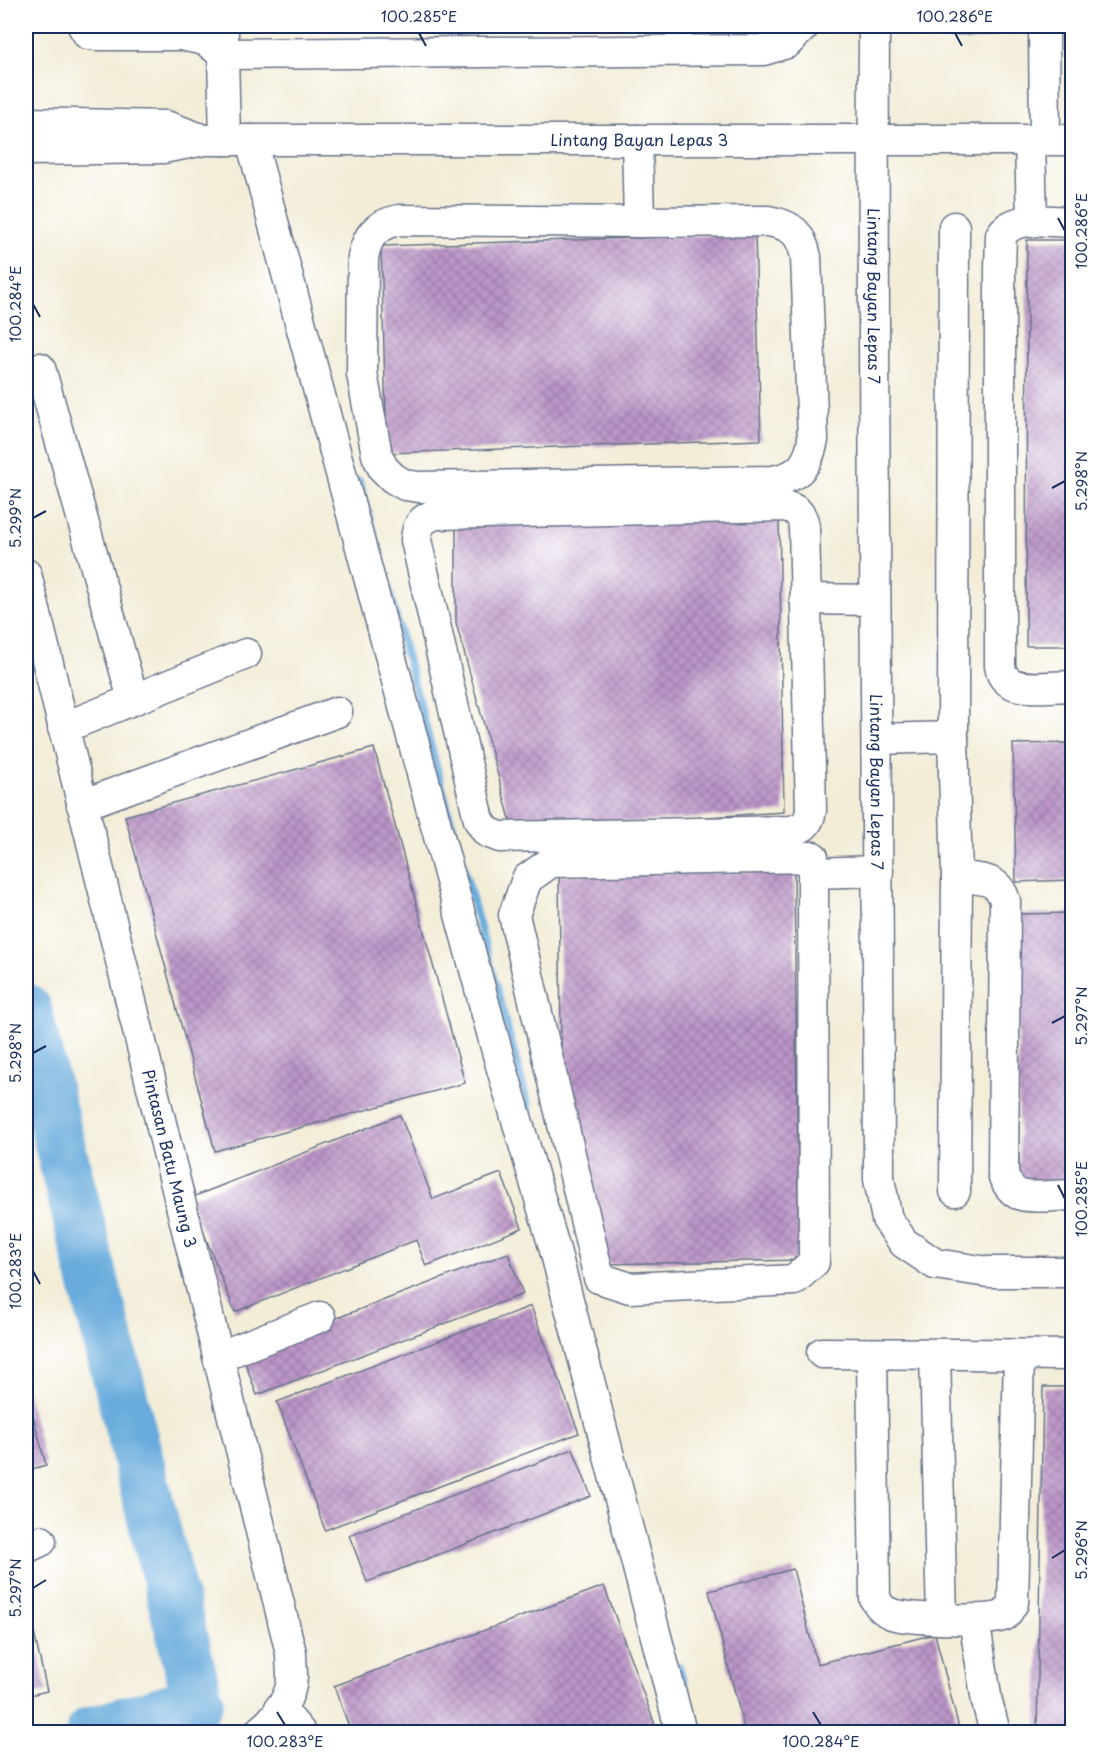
<svg xmlns="http://www.w3.org/2000/svg" width="1098" height="1758" font-family="'Playpen Sans',sans-serif">
	<style>
		.lines { fill: none; stroke-linecap: round; stroke-linejoin: round }
		.stream { stroke: #67abdc; stroke-width: 8 }
		.river { stroke: #67abdc; stroke-width: 51 }
		.building { fill: url(#building-cross-hatch) }
		.minor-casing { stroke: #677289; stroke-width: 33 }
		.minor { stroke: #fff; stroke-width: 30 }
		.ticks { fill: none; stroke: #1b2f5e; stroke-width: 2 }
		.labels { text-anchor: middle; stroke-width: 6; stroke-linejoin: round; paint-order: stroke }
		.street-label { font-size: 16px; fill: #1b2f5e; stroke: #fff }
		.neatline { fill: none; stroke: #1b2f5e; stroke-width: 2 }
		.ticks-label { font-size: 15px; text-anchor: middle; fill: #1b2f5e }
	</style>
	<defs>
		<pattern id="building-cross-hatch" width="8" height="8" patternUnits="userSpaceOnUse" patternTransform="scale(1.5)"><rect width="8" height="8" fill="#bc96c8"/><path d="M0 0l8 8M0 8l8-8" fill="none" stroke="#987ba6"/></pattern>
	</defs>
	<rect width="100%" height="100%" fill="#fff"/>
	<filter id="ink" filterUnits="userSpaceOnUse"><feTurbulence type="fractalNoise" baseFrequency=".0167" numOctaves="2"/><feDisplacementMap in="SourceGraphic" scale="12" xChannelSelector="R" yChannelSelector="G"/><feConvolveMatrix kernelMatrix="1 2 1 2 8 2 1 2 1" color-interpolation-filters="sRGB"/></filter>
	<filter id="wash" filterUnits="userSpaceOnUse"><feTurbulence type="fractalNoise" baseFrequency=".008" numOctaves="4" result="noise"/><feDisplacementMap in="SourceGraphic" scale="24" xChannelSelector="R" yChannelSelector="G"/><feGaussianBlur stdDeviation="1.35" result="paint"/><feColorMatrix in="noise" values="0 0 0 0 0 0 0 0 0 0 0 0 0 0 0 0 0 1.4 0 .05"/><feComposite in="paint" operator="in"/></filter>
	<g filter="url(#wash)">
		<rect width="100%" height="100%" fill="#f3edd8"/>
		<g class="lines">
			<g class="stream">
				<polyline points="359,481 529,1109"/>
				<polyline points="679,1666 697,1732"/>
			</g>
			<polyline class="river" points="26,1009 198,1701 91,1732"/>
		</g>
		<g id="blocks">
			<g class="building">
				<rect x="321" y="26" width="104" height="2"/>
				<polygon points="942,26 1036,26 1036,33 942,35"/>
				<rect x="1058" y="26" width="14" height="4"/>
				<polygon points="755,234 761,440 387,453 381,246"/>
				<polygon points="1027,240 1072,240 1072,646 1026,646"/>
				<polygon points="779,514 784,812 513,830 456,623 456,523"/>
				<polygon points="1072,743 1072,880 1016,882 1013,744"/>
				<polygon points="374,748 465,1083 215,1151 125,816"/>
				<polygon points="794,871 799,1260 605,1264 562,1118 559,875"/>
				<polygon points="1072,913 1072,1185 1019,1185 1017,914"/>
				<polygon points="400,1115 433,1199 501,1173 522,1228 426,1266 416,1240 235,1312 190,1198"/>
				<polygon points="508,1253 523,1294 257,1395 242,1354"/>
				<polygon points="531,1306 579,1433 325,1530 277,1402"/>
				<polygon points="1043,1387 1072,1387 1072,1732 1037,1732"/>
				<polygon points="26,1389 46,1465 26,1471"/>
				<polygon points="573,1449 591,1496 367,1582 349,1535"/>
				<polygon points="793,1569 817,1664 935,1634 960,1732 745,1732 709,1591"/>
				<polygon points="604,1586 655,1725 635,1732 351,1732 334,1686"/>
				<polygon points="32,1624 47,1691 26,1696 26,1625"/>
			</g>
		</g>
	</g>
	<g filter="url(#ink)">
		<use href="#blocks" fill-opacity="0" stroke="#677289" stroke-width="1.5"/>
		<g class="lines">
			<g class="minor-casing">
				<g id="minor">
					<polyline points="83,26 88,34 95,35 181,35 205,40 223,54 223,26"/>
					<path id="s1" d="M874,26c-2,384 4,768 5,1153l8,40 17,24 31,21 53,8h84"/>
					<polyline points="1044,26 1045,140"/>
					<polyline points="26,123 166,126 204,140"/>
					<polyline points="225,140 223,54 764,50 787,43 804,26"/>
					<polyline points="251,140 498,1055 555,1250 681,1732"/>
					<path d="M637,140l2,82 129,-1c24,4 33,12 38,36l7,183c-5,26 -14,36 -40,41l-354,6 -14,-2 -12,-7 -10,-10 -6,-13 -15,-81 1,-117c5,-23 13,-32 36,-37l240,2"/>
					<polyline points="1030,140 1032,222"/>
					<path id="s2" d="M26,150l137,-2 41,-8h868"/>
					<path d="M1072,222c-22,0 -57,-8 -71,13l-1,35v396c1,5 2,10 6,13 10,13 51,7 66,7"/>
					<polyline points="40,368 133,699"/>
					<path d="M783,506c12,2 19,7 21,20l7,284c-2,13 -7,18 -20,21l-291,6 -13,-5 -8,-12 -63,-280c1,-15 6,-22 21,-26z"/>
					<path id="s3" d="M26,574l265,1079c0,8 1,16 1,24 0,20 -17,43 -33,55"/>
					<polyline points="805,599 874,600"/>
					<polyline points="63,728 246,654"/>
					<polyline points="953,737 954,227"/>
					<path d="M877,739l76,-2 4,140c21,2 41,-1 48,24l-2,274c3,7 7,15 15,19 12,5 40,1 54,1"/>
					<polyline points="82,805 337,712"/>
					<polyline points="813,873 813,857 551,862 527,879 514,915 599,1278 630,1288 794,1280 814,1262 813,873 878,871"/>
					<polyline points="955,1191 957,877"/>
					<polyline points="822,1353 1072,1355"/>
					<path d="M872,1354l3,245c4,7 8,12 17,15 15,5 101,9 113,1 3,-3 5,-8 8,-12l6,-248"/>
					<polyline points="935,1354 942,1619"/>
					<polyline points="218,1357 320,1317"/>
					<polyline points="26,1548 41,1541"/>
					<polyline points="974,1619 987,1702 995,1732"/>
					<polyline points="280,1708 300,1732"/>
				</g>
			</g>
			<use href="#minor" class="minor"/>
		</g>
	</g>
	<path class="ticks" d="M419,33l7,13M955,33l7,13M1058,218l7,13M33,304l7,13M1052,488l13,-7M33,518l13,-7M1052,1023l13,-7M33,1053l13,-7M1058,1185l7,14M33,1271l7,13M1052,1558l13,-8M33,1588l13,-8M277,1712l8,13M813,1712l8,13"/>
	<g class="labels">
		<g class="street-label">
			<text dy="6" stroke="none"><textPath href="#s2" startOffset="614">Lintang Bayan Lepas 3</textPath></text>
			<text dy="6" stroke="none"><textPath href="#s1" startOffset="270">Lintang Bayan Lepas 7</textPath></text>
			<text dy="6" stroke="none"><textPath href="#s1" startOffset="756">Lintang Bayan Lepas 7</textPath></text>
			<text dy="6" stroke="none"><textPath href="#s3" startOffset="602">Pintasan Batu Maung 3</textPath></text>
		</g>
	</g>
	<rect width="1098" height="1758" fill="none" stroke="#fff" stroke-width="66"/>
	<rect x="33" y="33" width="1032" height="1692" class="neatline"/>
	<g class="ticks-label">
		<text x="419" y="22">100.285°E</text>
		<text x="955" y="22">100.286°E</text>
		<text transform="translate(1082 231) rotate(-90)" y="5">100.286°E</text>
		<text transform="translate(16 304) rotate(-90)" y="5">100.284°E</text>
		<text transform="translate(1082 481) rotate(-90)" y="5">5.298°N</text>
		<text transform="translate(16 518) rotate(-90)" y="5">5.299°N</text>
		<text transform="translate(1082 1016) rotate(-90)" y="5">5.297°N</text>
		<text transform="translate(16 1053) rotate(-90)" y="5">5.298°N</text>
		<text transform="translate(1082 1199) rotate(-90)" y="5">100.285°E</text>
		<text transform="translate(16 1271) rotate(-90)" y="5">100.283°E</text>
		<text transform="translate(1082 1550) rotate(-90)" y="5">5.296°N</text>
		<text transform="translate(16 1588) rotate(-90)" y="5">5.297°N</text>
		<text x="285" y="1747">100.283°E</text>
		<text x="821" y="1747">100.284°E</text>
	</g>
</svg>
